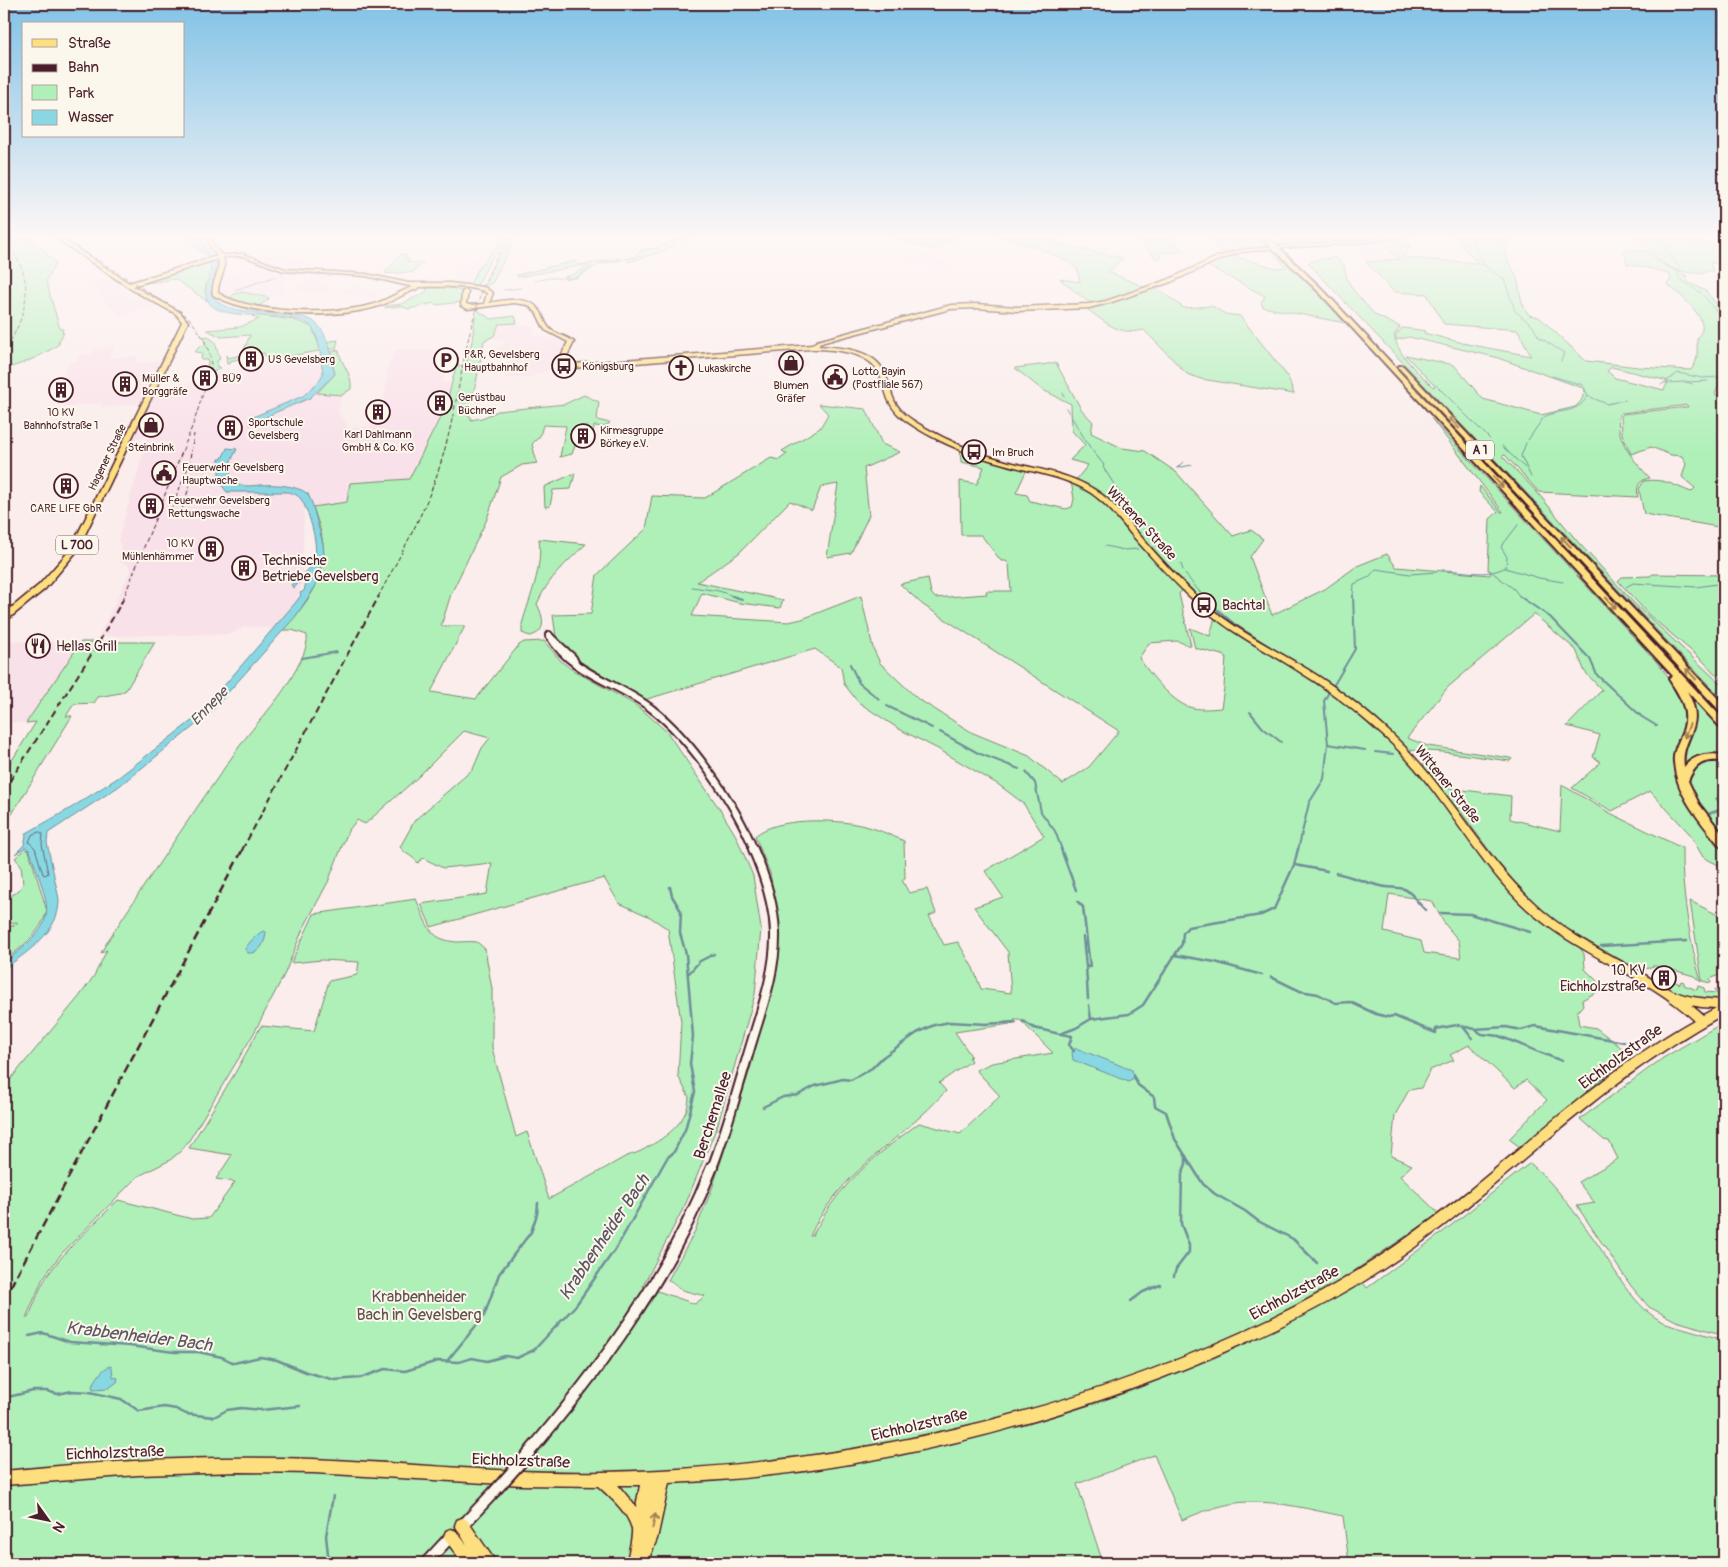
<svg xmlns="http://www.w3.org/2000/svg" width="1728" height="1567" font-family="Pangolin,sans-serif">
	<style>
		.built { fill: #f9e1e9; fill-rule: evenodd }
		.green { fill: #aff0b8; stroke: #7c8872; fill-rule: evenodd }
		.water { fill: #88d8e3; stroke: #6f8e99 }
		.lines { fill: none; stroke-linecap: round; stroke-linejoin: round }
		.shore { stroke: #636975; stroke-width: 1 }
		.stream-far2 { stroke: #6f8e99; stroke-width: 1 }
		.stream-far1 { stroke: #6f8e99; stroke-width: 2 }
		.stream { stroke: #6f8e99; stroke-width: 2.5 }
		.minor-far2-casing { stroke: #4a1f2b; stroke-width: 10 }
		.minor-far1-casing { stroke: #4a1f2b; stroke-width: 12 }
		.minor-casing { stroke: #4a1f2b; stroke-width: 14 }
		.major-casing { stroke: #4a1f2b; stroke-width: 3 }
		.highway-casing { stroke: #4a1f2b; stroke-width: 4 }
		.minor-far2 { stroke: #fbf7ec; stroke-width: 6 }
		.minor-far1 { stroke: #fbf7ec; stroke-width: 8 }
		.minor { stroke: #fbf7ec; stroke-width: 10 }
		.major { fill: #fedf80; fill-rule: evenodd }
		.highway { fill: #fedf80; fill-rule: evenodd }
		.rail-far2 { stroke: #4a1f2b; stroke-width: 1; stroke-dasharray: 4.5 2.5; stroke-linecap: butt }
		.rail-far1 { stroke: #4a1f2b; stroke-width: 2; stroke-dasharray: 7 4; stroke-linecap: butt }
		.rail { stroke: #4a1f2b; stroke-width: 2.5; stroke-dasharray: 9 4.5; stroke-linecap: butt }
		.minor-bridge-casing { stroke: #4a1f2b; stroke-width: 14; stroke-linecap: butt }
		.highway-bridge-casing { stroke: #4a1f2b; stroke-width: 9; stroke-linecap: butt }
		.minor-bridge { stroke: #fbf7ec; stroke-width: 10 }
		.highway-bridge { stroke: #fedf80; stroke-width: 6 }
		.oneway { stroke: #a47f56 }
		.labels { text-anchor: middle; stroke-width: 4; stroke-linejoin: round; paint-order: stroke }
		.far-poi-label { font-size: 11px; fill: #4a1f2b; stroke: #fbf7ec; text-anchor: start }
		.far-street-label { font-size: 11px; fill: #4a1f2b; stroke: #fbf7ec }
		.shield { fill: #fbf7ec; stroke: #7f6065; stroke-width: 1 }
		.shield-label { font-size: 12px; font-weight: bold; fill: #4a1f2b }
		.street-label { font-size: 14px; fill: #4a1f2b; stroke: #fbf7ec }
		.poi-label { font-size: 14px; fill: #4a1f2b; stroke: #fbf7ec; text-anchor: start }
		.water-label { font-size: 15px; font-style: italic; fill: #5d5662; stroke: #fbf7ec }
		.near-street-label { font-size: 16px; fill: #4a1f2b; stroke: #fbf7ec }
		.near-park-label { font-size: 16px; fill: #63534e; stroke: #fbf7ec }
		.near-water-label { font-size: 18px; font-style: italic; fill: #5d5662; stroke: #fbf7ec }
	</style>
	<rect width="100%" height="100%" fill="#faedeb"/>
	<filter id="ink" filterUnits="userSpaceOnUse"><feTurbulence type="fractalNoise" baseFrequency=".02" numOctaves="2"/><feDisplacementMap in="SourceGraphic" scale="10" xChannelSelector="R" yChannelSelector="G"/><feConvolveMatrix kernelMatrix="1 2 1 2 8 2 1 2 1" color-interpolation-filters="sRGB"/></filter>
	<g filter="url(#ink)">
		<g class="built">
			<path d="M329,235h3l-9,10 -30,26 37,2 -13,12 15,3 -8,6 -34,-3 -21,7 -24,-5 -9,1 -9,6 -10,-8 6,-16 8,-1 37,-13 -7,-4 9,-5 35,6zM296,274h16l-8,11 -17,6 -4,-2 7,-3 -7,-4 11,-4 -3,-2z"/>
			<polygon points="1379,241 1401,259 1365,262 1355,249 1346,245"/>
			<polygon points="934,254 948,265 951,273 947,274 929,266 902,258"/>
			<polygon points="469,260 485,261 474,275 470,285 467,286 457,284 458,280 449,281"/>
			<polygon points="101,278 114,278 126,286 117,289 127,295 125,296 130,299 143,295 157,306 120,315 105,301 90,281"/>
			<polygon points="353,285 369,289 381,295 372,299 341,291"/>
			<polygon points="515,324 530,326 534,329 532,334 563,341 567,344 558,361 547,371 527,378 505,378 509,373 508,363 512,355 494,353 498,347 505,344 506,339 493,339 499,325"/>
			<polygon points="115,347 109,358 138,356 135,363 161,361 139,403 101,408 102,404 99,403 66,407 58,396 52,392 71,362 77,361 80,355 91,354 95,349"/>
			<polygon points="395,350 437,350 434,370 444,375 443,383 452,382 446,406 409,479 380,481 348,502 304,509 302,585 296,602 273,629 245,626 232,634 99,636 131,570 127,564 120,562 119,559 121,546 118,540 148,437 132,439 157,389 199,381 212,374 332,351 333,365 317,393 342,395 338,412 349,429 381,424 388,366"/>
			<polygon points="787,352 793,359 804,358 808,366 777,370 773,353"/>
			<polygon points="4,641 81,642 26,723 4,723"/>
		</g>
		<g class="green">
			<path d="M4,235h24l28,28 -10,18 14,48h3l-1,4h2l-6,9 2,1c-9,8 -38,22 -50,24l-6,9z"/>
			<polygon points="505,235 509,235 490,261 477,286 469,287 476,272"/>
			<polygon points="512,235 516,235 493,282 483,288 492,267"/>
			<polygon points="684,235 693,235 662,251 629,262 624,259 634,257 642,250 657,248"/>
			<polygon points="891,235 956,235 956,238 935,250 892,238"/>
			<path d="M994,235h72l-13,8 70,15 -14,14 35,15h11l29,21 28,-2 13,8 15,2 48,61 6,17 -93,-15 -14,-5 -43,-44c-25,6 -38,-7 -57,-21l11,-3 -11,-5 -27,-22 20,3 -3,-14c-25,-18 -54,-24 -83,-33z"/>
			<polygon points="1135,235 1171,235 1182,251 1158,253 1162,258 1156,259"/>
			<polygon points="1208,235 1254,235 1270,247 1220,252"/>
			<polygon points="1274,235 1401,235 1353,242 1289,245"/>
			<path d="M1452,235h63l-10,14c1,11 8,19 12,29 4,15 2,24 12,37l10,2 47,44 52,6 53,3c8,-10 6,-19 6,-30 1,-5 4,-6 5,-10 3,-16 -24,-37 -35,-46l4,-4 -1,-5 -13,-5 -30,-6 -3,-14 22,1 12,11 29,14 -2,1 4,6 17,8 18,23v70h-5l-4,10 9,3v131l-80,-14 -5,-25 5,-8c20,-3 29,4 47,11l4,-4 -13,-11 4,-13 -4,-8 -11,-1 -20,-8 -20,7 -9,-20 -1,-18 2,-2 65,-7 -1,-2 -66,8 -2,3c-4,24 16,46 31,62 -11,2 -14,8 -12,19l-99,-5 -34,-37 -3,1 35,36 40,49 58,63 89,83v14l-416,-438 4,-2 22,-4 10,8 3,14 7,12 21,24 25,12 -6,8c4,21 24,37 39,52l2,-1 -30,-31 49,10 29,34 58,16 34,-8 6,-6 4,-10 -2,-3 -88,-31 -86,-20 -13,3v-5l6,-7 18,2 5,1 -1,2 43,11 64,12 -13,-26 -74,-6 -17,-30 -33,-2 -28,-30 34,-3 -21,-18 21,-3 10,8 -7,12 75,5zM1612,367l56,14v1l-4,8 -49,-12 -8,-7z"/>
			<polygon points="1633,235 1667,235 1667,237 1721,245 1718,235 1724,235 1724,256 1719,256 1722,263 1710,263 1713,271 1707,271 1701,274 1678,271 1669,267 1658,260"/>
			<polygon points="1273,248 1302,276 1345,323 1263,307 1261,303 1265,296 1208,266 1230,255 1276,268 1286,267 1271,250"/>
			<path d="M401,254l6,1 -4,2 6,2 -2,3 16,1 -11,10c-10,-2 -17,2 -27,0z"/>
			<polygon points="618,258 622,260 600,264 577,277 566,280 564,277 575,274 589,264 518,277 516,275 575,261 580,265"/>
			<path d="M210,262c4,11 -4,17 -5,28 0,4 2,7 2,11l-32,-22 -34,5z"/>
			<polygon points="442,286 462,291 462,302 436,305 434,303 409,309 400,306 385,308 386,306 402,304 426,292 427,289 423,287"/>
			<polygon points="243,292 269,298 267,298 269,299 259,306 227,300 235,294"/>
			<path d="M476,309l15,10 24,-3 2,7 -18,1 -5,12 -10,5 -8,42 -8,26 5,2 -6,3 4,3v3l11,-2 16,-7 67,-7 19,-9 15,7 -2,18 13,3 -6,4 -10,-1 -2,18 -4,1v-19h-6l-10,28 -12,3 6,-31 -23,-1 -3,11 -8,8 5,19 -15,2 -21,12 -14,42 -36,75 -10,32h24l-34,66 45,7 43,-54 5,-3 20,-1 17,20 10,8 61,34 14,10 21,19 54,79 15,25 17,40 8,53 -6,65 -37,130 -32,79 -43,83 52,18 10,-8 -23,-6 -14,-10 27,-49 18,-45 38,-120 23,-89 6,-46 -10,-58 -15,-37c21,-19 79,-17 105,-11 16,3 30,10 44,16l1,37 -3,2 7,13 18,-4 9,24 -7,3 15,29 14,-3 15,26 8,21 30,4 -3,-41 -34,-45 29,-10 -18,-26 59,-35 -21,-33 -24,-18 -61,-36 -39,-20 -41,-27 -14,-18 -3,-17 -26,-18 -171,51 -68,-41 -20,-22 -3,-22 38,-1 6,-39 49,-46 6,-33 53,2 66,-40 8,2 8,-6 -5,-3 38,-23 8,-14 -9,-10 47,5 16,35 18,8 -36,16 5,47 -18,38 -24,4 11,-73 -17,3 -9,23 -22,-9 -51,52 -42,29 86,18 -3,8 -40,-5 -38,-10 -10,23 97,6 13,-3 59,-23 12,52 7,15 38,36 55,34 56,23 34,28 26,-17 30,-36 -196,-126 -23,-21 28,-6 3,15 4,5 52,-4 -1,-3h25l-2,-27 -3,-3h-5l-20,-26h-20l-1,-54 17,3 7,-17 -23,-5 -1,-12h3l64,19 -11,24 11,2 3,6 36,8 6,-2 2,-8 -3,-18c41,20 81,74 112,108l-4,5 12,52 -14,-5 -28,2 -10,15c10,15 33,44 50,49 10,3 21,2 32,1l3,-20 2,-32 -31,-8 -5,-20 20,8 5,-19 115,74 73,63 27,30 59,78 92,87 3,5 1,15 19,19 -22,12 1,5 -6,7 2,13 17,3 35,27 -111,92 -11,-8 38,-39 -21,-20 -11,8 -46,-43 -19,10 4,5 -24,10 -9,18 -12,2 -14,25 -4,41 21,9 -12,11 39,38 -85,57 13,17 72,-53 91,-72c26,22 46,51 66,79 19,27 39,69 70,81l58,17v223h-375l-6,-47c-31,-6 -64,-15 -95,-14 -20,0 -48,10 -66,18l-28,-65 -77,29 26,79h-1099v-476l75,-90 15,-21 13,-26 -6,3 6,-11c43,-66 87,-131 132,-195 16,-23 37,-43 51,-67 7,-12 19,-32 17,-45l-15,-5h-10c22,-23 46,-51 41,-85 -1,-13 -6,-26 -10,-38l34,-5 3,-19 59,-4 37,-73 10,-40 10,-1 6,-24zM464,731l26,7 -8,10 -9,21 -58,51 -15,27c6,8 13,9 18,16l5,-5 20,10 49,-5 -5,31 -66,10 10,23 173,-49 15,25 31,14 18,12 13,93 -3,54 11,21c-1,27 -26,42 -48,54 -6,3 -13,4 -18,7 -24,14 -49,27 -74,41l-22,-67 -11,5 -24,-89v-59l-7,-40 -8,-7c-7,-1 -14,0 -20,0 -30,-2 -30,-20 -41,-43l-102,15 -23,49 31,-3 37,2 -2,13 -28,6 -15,50 -53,-5 -26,47 -46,75 43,7 -16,24 19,3 -26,36 -17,1 -74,-19c-23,24 -51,47 -70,75 -9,12 -13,29 -20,43h-2l17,-40 19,-25 75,-76 33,-17 12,-10 8,-11 64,-106 31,-60 17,-42 26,-49 20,-51 9,-11 8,4 52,-46zM1389,894l43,7 12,22 15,18 2,17 -37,-5 -3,-12 -37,-9zM1014,1020h6l33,33 -61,10 -16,7 24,26 -40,38 -41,-11c-32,24 -66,50 -89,83 -6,9 -12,20 -18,30h-2c23,-52 71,-84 112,-121 8,-7 16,-16 24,-24l-7,-8 32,-22 -2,-3 2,-2 -16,-24 62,-9z"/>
			<polygon points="254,315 294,320 312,327 318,343 338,340 336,348 267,360 264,353 230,361 231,363 227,364 226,355 228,358 242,355 250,335 221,337 207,330 240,327 259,319 252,316"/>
			<polygon points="207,336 215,342 220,359 217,361 217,367 221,368 213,372 207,371 208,360 201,360 202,353 195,352 200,346 206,345 203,337"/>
			<path d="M336,350l3,1c2,14 14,23 12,38l-9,6 -25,-2 18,-19 -3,-10 3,-4 -4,-8z"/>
			<path d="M1056,363l25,46 12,13 -2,11 31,15 23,3 31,21 57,64 18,-6 12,9 -13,18 22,58 53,-26 32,-23 30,-12 9,13 94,8 1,-4 -3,-1 2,-51 8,-7 -19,-20 1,-6 21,26h2l-72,-94 224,242 23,29 10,31 -12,42 29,61 19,23v22l-21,-11 -14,-24 -39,-42 -38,20 -40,-23 29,-26 -8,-5 7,-22 -33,-9 35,-36 -17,-18 -9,-22 -42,-36 -86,73 -41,51 21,8 82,12 2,1 -2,2 -66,-9 -36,-2 -71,-60 -129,-84c-25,-22 -46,-46 -69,-70 -19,-21 -36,-43 -63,-56l12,-15 -18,-5 15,-15 -13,-14 -1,-27 -30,-15 -26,-21z"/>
			<polygon points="575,473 571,489 553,490 550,506 545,507 544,487"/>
			<path d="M539,539l47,5c-20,19 -38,34 -49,60 6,12 11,28 -7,32l-8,-3v-9c8,-28 21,-56 17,-85z"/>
			<polygon points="1653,574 1724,575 1724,683 1702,660 1649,615 1618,581 1622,577 1650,576"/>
			<polygon points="81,642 155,642 126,690 120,693 98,697 94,703 74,704 66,716 72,716 4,827 4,773 36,722 26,723"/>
			<path d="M1687,693l37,40v23l-10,-1 -31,17c-3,-19 11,-33 11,-51 0,-10 -3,-19 -7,-28z"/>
			<path d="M1719,759l5,1v77c-11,-12 -41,-47 -33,-64 2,-4 7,-9 10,-12z"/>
			<path d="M1426,763l22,25 63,8 -1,23 50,12 2,-46 48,28 72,35c-1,40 8,95 19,134l-7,-6 -31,-9 -10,-1 -12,5c-30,-14 -62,-28 -88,-49 -23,-19 -42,-41 -61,-64l2,-1 -31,-42 -43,-50z"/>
			<path d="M26,849l3,2 18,60c-7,23 -25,36 -43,50v-12l7,-8 -7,-2v-10l13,-5v-2l-6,1 -7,-4v-18l15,-11 4,-6 -2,-19 -6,-7z"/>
			<polygon points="1690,901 1724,918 1724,973 1710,979 1711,983 1702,981"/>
			<path d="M1662,973l2,4 16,7 1,-3 3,1v3l13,5 1,-4 6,2 1,4 12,1 -2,-4 5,3 4,-1v6c-4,1 -11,3 -16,3 -10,-1 -49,-10 -53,-24z"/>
			<polygon points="1724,1022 1724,1335 1676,1321 1649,1307 1631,1286 1577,1206 1595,1203 1578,1182 1618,1159 1609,1141 1604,1140 1580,1119 1663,1058"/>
		</g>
		<g class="water">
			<path d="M186,235c19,0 21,18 31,28l-6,28c6,30 80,17 102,30 13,8 15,27 22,39l-3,4 3,10 -25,24 -36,15 -20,11 -4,1 3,-8 50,-21 15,-14 5,-8c-2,-13 -3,-34 -10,-45 -12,-21 -84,-6 -102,-24 -14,-15 6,-31 -2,-46 -2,-5 -8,-6 -12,-10 -5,-6 -3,-10 -11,-14z"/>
			<path d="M227,448l10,1 -8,16 3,18c10,4 18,3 28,2 13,-1 37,0 48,9l4,9 11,41 1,11 -9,32 -19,29 -88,99 -90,72 -70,46 -1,10 12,56c1,33 -31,52 -55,70v-6c57,-44 47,-49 26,-112l-4,-4 -11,7 9,-9 2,-9 -1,-2 46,-26 48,-31 79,-61 98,-114 5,-7 -1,-2 4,-2 4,-18 -14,15 -3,-3c6,-6 18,-14 22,-22 8,-13 -4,-52 -12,-64 -3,-4 -8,-6 -13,-7h-61l-8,-10v-23h3z"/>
			<path d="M263,931l3,1c-1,11 -6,22 -18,21l-3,-4c5,-8 10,-13 18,-18z"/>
			<polygon points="1076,1048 1132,1070 1134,1077 1129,1082 1073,1060 1072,1052"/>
			<path d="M110,1366l2,1 1,10 5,1 -1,4 -8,6 -16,1 -1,-3c5,-7 9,-17 18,-20z"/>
		</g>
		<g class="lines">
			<polygon class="shore" points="40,832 43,834 42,844 48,873 46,875 43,874 35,848 29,842 32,835"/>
			<g class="stream-far2">
				<polyline points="1470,235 1486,267 1504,279 1515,311 1532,325 1539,337 1564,353 1561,361"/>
				<polyline points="1661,235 1664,238"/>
				<polyline points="1665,246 1681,270"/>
				<polyline points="628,259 635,257 642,251 657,248 687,235"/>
				<polyline points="600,262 620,260"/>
				<polyline points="1467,262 1485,265"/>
				<polyline points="1678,273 1679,279 1701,293"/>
				<polyline points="535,281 549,278 577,278 593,263"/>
				<polyline points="235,290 283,274"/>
				<polyline points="503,290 521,288"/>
				<polyline points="1704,296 1724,321"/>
				<polyline points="1552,376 1583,385 1588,396"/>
				<polyline points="1718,378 1724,379"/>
				<polyline points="1685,381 1692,384"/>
				<polyline points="1665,383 1708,381"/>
				<polyline points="1436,385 1490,439"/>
				<polyline points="1661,385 1678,373 1702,378 1721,377 1724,370"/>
				<polyline points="1063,393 1064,397"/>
				<polyline points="1066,408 1091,449 1104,465 1103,467 1126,503 1124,510 1130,516 1149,527 1177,559"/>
				<path d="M1528,440l16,-23c18,-9 32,-2 44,-21l19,8 18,-4"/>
				<polyline points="1526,443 1521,456 1531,477"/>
				<polyline points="1502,446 1525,468"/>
				<polyline points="1177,468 1192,465"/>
				<polyline points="1177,468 1183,462"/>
				<polyline points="1105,546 1124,550 1138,549"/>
				<polyline points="1156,546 1163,544"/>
				<polyline points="1181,564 1183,570"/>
				<polyline points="1505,568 1539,578 1563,582"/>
				<path d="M1442,570c21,0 44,8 64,-3l1,-10 -6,-10 17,-22"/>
				<polyline points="1493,573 1514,589 1520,597"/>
				<polyline points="1185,574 1204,597"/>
				<polyline points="692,587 719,591 736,597"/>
				<polyline points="1626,587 1633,583 1696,587 1724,583"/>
				<polyline points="1353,597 1354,584 1369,577 1376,569 1410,574 1437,572"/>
			</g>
			<g class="stream-far1">
				<polyline points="732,596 742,599"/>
				<polyline points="1202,596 1233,623"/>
				<polyline points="1519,596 1550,617 1590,659 1597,675 1642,717 1657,726"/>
				<polyline points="302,658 337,652"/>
				<polyline points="850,664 859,683 879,699"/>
				<polyline points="1332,688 1355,649 1353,596"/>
				<polyline points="887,706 932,728"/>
				<polyline points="1250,712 1263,728 1281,742"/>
				<polyline points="940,732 978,753 1019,769"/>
				<polyline points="1328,744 1365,750"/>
				<polyline points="1375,752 1393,754"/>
				<polyline points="1026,772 1035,783 1041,812 1055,831 1062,850"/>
				<polyline points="1716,798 1724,807"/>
				<polyline points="1710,813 1722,809 1723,806"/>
				<polyline points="1298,850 1309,803 1324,779 1328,744 1324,701 1330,690"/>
			</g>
			<g class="stream">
				<polyline points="1061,849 1076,890"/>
				<polyline points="1295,865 1327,871"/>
				<path d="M1336,873c15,3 30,10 45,13 7,2 16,1 23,3 9,3 13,15 22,21"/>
				<polyline points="1078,902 1083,907 1090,967 1086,966 1088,999"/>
				<polyline points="1440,913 1470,914 1530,932"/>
				<polyline points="1083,937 1086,966"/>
				<polyline points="1601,946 1687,941"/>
				<polyline points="1175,955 1215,962 1262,975"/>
				<polyline points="689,973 700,961 714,954"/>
				<polyline points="1271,977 1300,991 1318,994 1336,1003 1350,1002 1376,1014 1388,1017 1394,1016 1436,1033 1436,1029 1457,1025 1475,1029 1506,1027 1521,1030 1535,1026 1624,1042"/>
				<polyline points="1089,1005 1091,1019"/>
				<polyline points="1023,1021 1034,1028 1060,1034 1076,1028 1091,1019 1129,1014 1143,1005 1182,944 1183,933 1188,927 1261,915 1274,909 1294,865 1298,849"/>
				<polyline points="1464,1028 1472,1038"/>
				<polyline points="1476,1030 1482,1034 1499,1036 1562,1061"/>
				<polyline points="1061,1034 1072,1036 1069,1045 1074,1051"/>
				<polyline points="1134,1077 1138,1085 1154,1097 1155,1106 1166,1112 1175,1139 1203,1184 1215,1194 1245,1211 1258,1221 1293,1239 1317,1263"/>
				<polyline points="763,1107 783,1097 798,1095 815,1086 843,1079 851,1080 872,1068 883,1057 917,1033 934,1025 950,1022 986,1024 1015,1022"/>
				<polyline points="1174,1276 1176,1269 1189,1252 1189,1245 1181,1224 1182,1174 1186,1164 1186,1156"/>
				<polyline points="1131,1301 1143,1292 1160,1285"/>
				<polyline points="29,1336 43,1333 70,1342 130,1346 174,1352 198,1352 222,1357 234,1363 260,1357 277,1360 306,1372 335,1380 360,1378 385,1369 405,1371 438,1361 459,1362 472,1358 487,1361 505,1356 517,1358 534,1350 576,1305 618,1245 667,1158 674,1152 685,1130 695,1092 690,1064 693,1036 686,954 680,933 681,911 672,896 670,887"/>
				<polyline points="447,1361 484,1316 499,1274 531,1232 537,1214 538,1203"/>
				<polyline points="4,1398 33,1391 46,1391 58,1394 72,1391 90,1392 121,1399 139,1411 164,1407 176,1409 186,1414 214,1417 227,1410 241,1408 262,1410 300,1406"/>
				<polyline points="329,1563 326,1536 333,1496"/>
			</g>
			<g class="minor-far2-casing">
				<g id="minor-far2">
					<path d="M549,635c23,40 69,47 103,74 39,30 84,96 102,141"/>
					<polyline points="549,636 573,658 576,664"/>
				</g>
			</g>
			<g class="minor-far1-casing">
				<path id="minor-far1" d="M712,1168c15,-39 26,-80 38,-120 11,-37 26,-76 25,-115 -1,-28 -11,-59 -22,-84"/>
			</g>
			<g class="minor-casing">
				<g id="minor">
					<path d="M521,1462c77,-90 148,-184 191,-295"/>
					<polyline points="462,1526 494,1492"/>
					<polyline points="426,1563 452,1535"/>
				</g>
			</g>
			<g class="major-casing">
				<g id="major">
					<path d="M51,235h5l73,48 88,-27c-5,-7 -10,-12 -10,-21h4l1,8 9,12 22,-1 42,15 81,5 43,9h41l34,4 9,6 -4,10c16,-3 41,-8 51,8 4,6 5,13 10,18 7,6 17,7 24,13l-9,18 2,3 6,1 239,-19 5,-4 134,-36 25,-1 41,3 72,-3 17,-3 61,-21 50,-23 23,-7 38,-4 82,-5 38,-6h12l-50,8 -82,5 -37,4 -20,7 -50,23 -62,21 -20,5 -72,3 -41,-3 -25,1 -112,29 -18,5 -3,3c20,1 52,3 64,22 5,8 7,18 10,27 5,16 18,24 32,32 26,15 55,27 85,35 32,8 65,12 92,32 15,11 25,25 36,38 24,28 49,56 77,79 29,23 62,39 93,58 33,20 64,45 92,72 50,49 82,112 133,160 27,27 62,46 96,64 15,8 30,19 45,26 16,7 34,8 51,9v14c-38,21 -74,45 -109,71 -74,56 -141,122 -217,174 -58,40 -120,70 -183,97 -170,73 -362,120 -546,127l-12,56 -10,24h-20c1,-9 6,-26 5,-34 -4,-17 -22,-32 -34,-43l-76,-1 -208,-12 -75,-1 -101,3 -134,10v-14c103,-10 206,-16 309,-12 97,4 193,15 290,13 228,-4 463,-54 669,-154 71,-34 136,-78 198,-128 72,-59 142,-124 224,-170 -49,-46 -117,-65 -167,-111 -53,-49 -84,-118 -138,-168 -26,-24 -55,-48 -86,-67 -35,-23 -73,-41 -105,-70 -24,-21 -46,-46 -67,-70 -12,-15 -24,-30 -40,-41 -26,-17 -57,-20 -87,-29 -31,-8 -62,-20 -89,-37 -14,-9 -25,-18 -29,-34 -3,-7 -4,-15 -8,-22 -11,-20 -48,-22 -68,-22l-237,19 -10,-3 -4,-5 9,-18 -23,-12 -9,-18 -8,-7 -14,-2 -46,6 -7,-3 1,-14 3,-2 3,2 -2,12 3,1 15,-1 3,-11c-13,-8 -51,-6 -68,-6v1c-15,5 -28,15 -43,19 -41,12 -126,10 -163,-12 -3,-13 9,-23 5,-36l-85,27 47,26 8,10 -111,229 -32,38 -38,31h-3v-6l35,-29 31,-35 112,-228 -6,-8 -42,-23zM243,256l41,15 82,5 47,11c-14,4 -27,14 -42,18 -39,10 -118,9 -153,-12 -1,-13 10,-22 5,-36zM1691,1005l10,2 15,1 -13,7zM618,1485h22l-4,22z"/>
					<polygon points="462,1518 467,1520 493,1558 495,1563 463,1563 446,1541 444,1536 446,1531 451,1529 456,1531 467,1545 455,1525 457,1520"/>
				</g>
			</g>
			<g class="highway-casing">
				<g id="highway">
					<polygon points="1258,235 1264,235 1276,245 1271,246"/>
					<path d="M1275,248h4l45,43 400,429v9l-3,-1 -34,-37c21,38 -7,44 -3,76 10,-13 25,-14 40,-12v6c-20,-1 -28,1 -36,20l11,23 25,32v11l-4,-1c-19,-24 -44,-51 -46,-84 -1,-9 3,-17 7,-26 10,-23 1,-37 -12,-57l4,-3 -353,-383 -45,-43z"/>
					<polygon points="1399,366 1403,366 1724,705 1724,713 1721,712 1399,368"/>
				</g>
			</g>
			<use href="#minor-far2" class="minor-far2"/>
			<use href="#minor-far1" class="minor-far1"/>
			<use href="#minor" class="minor"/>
			<use href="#major" class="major"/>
			<use href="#highway" class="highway"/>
			<g class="rail-far2">
				<path d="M58,235l130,82c13,16 23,30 23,51l-17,54 -70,175"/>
				<path d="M4,241c34,36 24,73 0,111"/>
				<polyline points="180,515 189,488 188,473"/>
				<polyline points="168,517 189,465 194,434"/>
				<path d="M378,597c25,-47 52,-93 66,-145 22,-78 20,-147 66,-217"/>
			</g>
			<g class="rail-far1">
				<polyline points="4,790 98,644 125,596"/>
				<polyline points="242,850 379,596"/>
			</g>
			<polyline class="rail" points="4,1299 243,849"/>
			<g class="minor-bridge-casing">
				<polyline id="minor-bridge" points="494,1492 521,1462"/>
			</g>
			<g class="highway-bridge-casing">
				<polyline id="highway-bridge" points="1273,245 1277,249"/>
			</g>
			<use href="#minor-bridge" class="minor-bridge"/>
			<use href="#highway-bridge" class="highway-bridge"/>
		</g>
		<defs><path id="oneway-shaft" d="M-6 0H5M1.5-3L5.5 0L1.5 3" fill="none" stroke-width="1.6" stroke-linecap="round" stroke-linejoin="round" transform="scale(1.25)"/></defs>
		<g class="oneway">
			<use href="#oneway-shaft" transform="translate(1454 423) rotate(-133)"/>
			<use href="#oneway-shaft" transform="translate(1498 482) rotate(47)"/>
			<use href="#oneway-shaft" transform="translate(1566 542) rotate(-133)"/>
			<use href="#oneway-shaft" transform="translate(1611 603) rotate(47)"/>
			<use href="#oneway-shaft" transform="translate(1691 674) rotate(-133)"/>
			<use href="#oneway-shaft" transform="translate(1687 731) rotate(110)"/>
			<use href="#oneway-shaft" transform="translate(654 1521) rotate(-78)"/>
		</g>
	</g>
	<linearGradient id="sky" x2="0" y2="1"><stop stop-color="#81c2e6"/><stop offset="0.52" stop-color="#fdf7f6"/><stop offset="1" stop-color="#fdf7f6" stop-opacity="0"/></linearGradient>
	<rect width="1728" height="454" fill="url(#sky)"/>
	<defs>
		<g id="building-ring" transform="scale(1.25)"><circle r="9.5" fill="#fbf7ec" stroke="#4a1f2b" stroke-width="1.5"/><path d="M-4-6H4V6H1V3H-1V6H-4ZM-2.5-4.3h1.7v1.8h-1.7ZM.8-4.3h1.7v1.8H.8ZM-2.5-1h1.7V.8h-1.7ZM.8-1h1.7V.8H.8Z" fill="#4a1f2b"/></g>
		<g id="parking-ring" transform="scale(1.25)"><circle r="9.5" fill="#fbf7ec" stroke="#4a1f2b" stroke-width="1.5"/><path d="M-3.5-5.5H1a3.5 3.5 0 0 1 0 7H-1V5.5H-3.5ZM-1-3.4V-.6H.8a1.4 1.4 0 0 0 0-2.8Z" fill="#4a1f2b"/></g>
		<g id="shop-ring" transform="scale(1.25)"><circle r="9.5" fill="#fbf7ec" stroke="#4a1f2b" stroke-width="1.5"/><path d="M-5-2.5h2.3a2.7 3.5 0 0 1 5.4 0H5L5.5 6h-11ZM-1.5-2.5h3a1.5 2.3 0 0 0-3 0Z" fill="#4a1f2b"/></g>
		<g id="bus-ring" transform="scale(1.25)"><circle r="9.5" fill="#fbf7ec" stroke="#4a1f2b" stroke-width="1.5"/><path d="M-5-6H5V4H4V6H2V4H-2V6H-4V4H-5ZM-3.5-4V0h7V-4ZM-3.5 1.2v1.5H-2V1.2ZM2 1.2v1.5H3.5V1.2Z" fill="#4a1f2b"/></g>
		<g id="church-ring" transform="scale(1.25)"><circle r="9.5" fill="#fbf7ec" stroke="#4a1f2b" stroke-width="1.5"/><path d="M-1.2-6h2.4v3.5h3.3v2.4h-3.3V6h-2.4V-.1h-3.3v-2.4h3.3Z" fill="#4a1f2b"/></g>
		<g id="civic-ring" transform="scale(1.25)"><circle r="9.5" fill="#fbf7ec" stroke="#4a1f2b" stroke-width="1.5"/><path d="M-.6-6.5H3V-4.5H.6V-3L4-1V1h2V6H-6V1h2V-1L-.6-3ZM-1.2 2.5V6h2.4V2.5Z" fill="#4a1f2b"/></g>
		<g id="restaurant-ring" transform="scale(1.25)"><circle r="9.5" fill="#fbf7ec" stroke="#4a1f2b" stroke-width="1.5"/><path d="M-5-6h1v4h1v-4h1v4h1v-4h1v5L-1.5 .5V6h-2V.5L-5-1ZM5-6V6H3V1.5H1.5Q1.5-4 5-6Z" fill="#4a1f2b"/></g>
	</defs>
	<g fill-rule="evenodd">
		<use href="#building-ring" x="251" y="359"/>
		<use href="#parking-ring" x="446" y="360"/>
		<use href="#shop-ring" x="791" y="363"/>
		<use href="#bus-ring" x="564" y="366"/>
		<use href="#church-ring" x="681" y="368"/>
		<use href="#civic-ring" x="835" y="377"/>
		<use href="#building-ring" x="205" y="378"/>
		<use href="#building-ring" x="125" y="384"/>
		<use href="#building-ring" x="61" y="390"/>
		<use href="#building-ring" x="440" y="403"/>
		<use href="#building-ring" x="378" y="412"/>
		<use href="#shop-ring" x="151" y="425"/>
		<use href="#building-ring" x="230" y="428"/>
		<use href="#building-ring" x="583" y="436"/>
		<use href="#bus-ring" x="974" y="452"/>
		<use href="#civic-ring" x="164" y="473"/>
		<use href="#building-ring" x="66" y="486"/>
		<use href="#building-ring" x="151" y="506"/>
		<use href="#building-ring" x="211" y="549"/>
		<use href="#building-ring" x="244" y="568"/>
		<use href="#bus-ring" x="1204" y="605"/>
		<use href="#restaurant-ring" x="38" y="646"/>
		<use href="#building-ring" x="1664" y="978"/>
	</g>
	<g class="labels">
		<g class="far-poi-label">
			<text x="464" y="358">P&amp;R, Gevelsberg<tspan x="464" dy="13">Hauptbahnhof</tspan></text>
			<text x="268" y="363">US Gevelsberg</text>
			<text x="582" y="370">Königsburg</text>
			<text x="698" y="372">Lukaskirche</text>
			<text x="852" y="375">Lotto Bayin<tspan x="852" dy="13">(Postfliale 567)</tspan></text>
			<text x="142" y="382">Müller &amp;<tspan x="142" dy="13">Borggräfe</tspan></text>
			<text x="222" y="382">BÜ9</text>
			<text x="791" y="389" text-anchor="middle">Blumen<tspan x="791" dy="13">Gräfer</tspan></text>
			<text x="458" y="401">Gerüstbau<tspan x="458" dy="13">Büchner</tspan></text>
			<text x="61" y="416" text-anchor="middle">10 KV<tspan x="61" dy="13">Bahnhofstraße 1</tspan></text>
			<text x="248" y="426">Sportschule<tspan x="248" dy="13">Gevelsberg</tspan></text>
			<text x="600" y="434">Kirmesgruppe<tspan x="600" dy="13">Börkey e.V.</tspan></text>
			<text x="378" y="438" text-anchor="middle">Karl Dahlmann<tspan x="378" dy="13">GmbH &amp; Co. KG</tspan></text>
			<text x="151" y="451" text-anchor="middle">Steinbrink</text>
			<text x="992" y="456">Im Bruch</text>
			<text x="182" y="471">Feuerwehr Gevelsberg<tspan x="182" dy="13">Hauptwache</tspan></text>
			<text x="168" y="504">Feuerwehr Gevelsberg<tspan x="168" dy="13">Rettungswache</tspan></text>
			<text x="66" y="512" text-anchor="middle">CARE LIFE GbR</text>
			<text x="194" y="547" text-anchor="end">10 KV<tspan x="194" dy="13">Mühlenhämmer</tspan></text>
		</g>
		<g class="far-street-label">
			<text transform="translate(107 457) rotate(-64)" y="4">Hagener Straße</text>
		</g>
		<g class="shield">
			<rect x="1466" y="440.5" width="28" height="19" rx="4"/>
			<rect x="56" y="535.5" width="42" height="19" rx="4"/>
		</g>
		<g class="shield-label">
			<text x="1480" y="454">A 1</text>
			<text x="77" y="549">L 700</text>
		</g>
		<g class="street-label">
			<text transform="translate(1142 523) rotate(47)" y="5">Wittener Straße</text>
			<text transform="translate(1448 784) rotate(51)" y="5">Wittener Straße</text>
		</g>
		<g class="poi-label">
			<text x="262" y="565">Technische<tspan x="262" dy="16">Betriebe Gevelsberg</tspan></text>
			<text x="1222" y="610">Bachtal</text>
			<text x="56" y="651">Hellas Grill</text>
			<text x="1646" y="975" text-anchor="end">10 KV<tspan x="1646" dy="16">Eichholzstraße</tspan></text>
		</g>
		<g class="water-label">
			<text transform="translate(209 706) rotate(-46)" y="5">Ennepe</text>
		</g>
		<g class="near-street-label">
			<text transform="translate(1620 1056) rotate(-36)" y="6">Eichholzstraße</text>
			<text transform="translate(712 1115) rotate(-72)" y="6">Berchemallee</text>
			<text transform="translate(1294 1292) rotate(-28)" y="6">Eichholzstraße</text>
			<text transform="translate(919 1424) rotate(-13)" y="6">Eichholzstraße</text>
			<text transform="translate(115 1452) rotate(-2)" y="6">Eichholzstraße</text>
			<text transform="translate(521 1460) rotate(2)" y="6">Eichholzstraße</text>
		</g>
		<g class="near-park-label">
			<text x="419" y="1302">Krabbenheider<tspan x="419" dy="18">Bach in Gevelsberg</tspan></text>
		</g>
		<g class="near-water-label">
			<text transform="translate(604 1237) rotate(-56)" y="6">Krabbenheider Bach</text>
			<text transform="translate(139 1336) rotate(7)" y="6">Krabbenheider Bach</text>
		</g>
	</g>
	<rect width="1728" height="1567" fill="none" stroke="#fbf7ec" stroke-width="20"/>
	<rect x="10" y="10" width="1708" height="1547" fill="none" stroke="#4a1f2b" stroke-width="2" filter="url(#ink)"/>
	<rect x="22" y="22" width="162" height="115" fill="#fbf7ec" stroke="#b4a19f"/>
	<rect x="32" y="39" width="25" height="8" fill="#fedf80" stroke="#b4a19f"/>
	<text x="68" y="48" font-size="15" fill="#4a1f2b">Straße</text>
	<rect x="32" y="64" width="25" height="8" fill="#4a1f2b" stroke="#b4a19f"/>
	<text x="68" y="72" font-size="15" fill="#4a1f2b">Bahn</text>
	<rect x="32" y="85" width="25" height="15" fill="#aff0b8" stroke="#b4a19f"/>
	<text x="68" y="98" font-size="15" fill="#4a1f2b">Park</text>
	<rect x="32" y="110" width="25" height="15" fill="#88d8e3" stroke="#b4a19f"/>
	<text x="68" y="122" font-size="15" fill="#4a1f2b">Wasser</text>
	<g transform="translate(48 1520) rotate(123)" stroke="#fbf7ec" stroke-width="4" paint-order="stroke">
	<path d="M0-4L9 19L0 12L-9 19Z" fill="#4a1f2b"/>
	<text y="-8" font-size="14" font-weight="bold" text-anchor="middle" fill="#4a1f2b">N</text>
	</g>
</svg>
